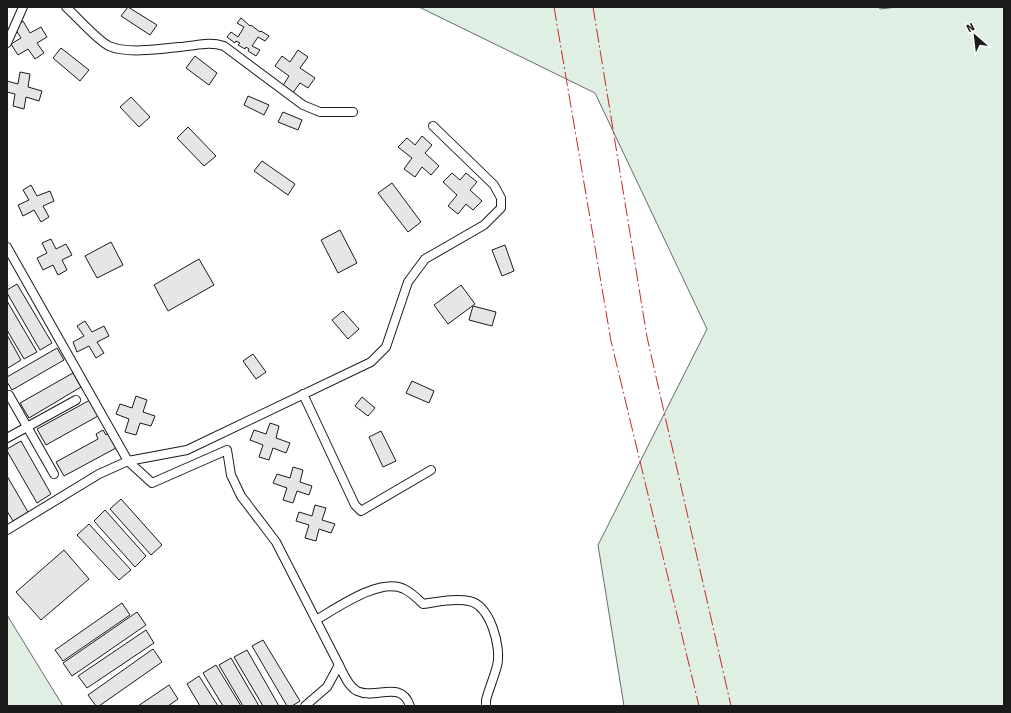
<svg xmlns="http://www.w3.org/2000/svg" width="1011" height="713" font-family="'Fira Sans',sans-serif">
	<style>
		.green { fill: #e0efe3; stroke: #6a6a6a }
		.building { fill: #e6e6e6; stroke: #1a1a1a }
		.lines { fill: none; stroke-linecap: round; stroke-linejoin: round }
		.street-casing { stroke: #1a1a1a; stroke-width: 10 }
		.street { stroke: #fff; stroke-width: 8 }
		.power { stroke: #c62828; stroke-width: 1; stroke-dasharray: 14 3 2 3; stroke-linecap: butt }
	</style>
	<rect width="100%" height="100%" fill="#fff"/>
	<g class="green">
		<polygon points="419,7 879,7 880,9 897,7 1004,7 1004,706 624,706 598,545 707,329 595,93"/>
		<polygon points="7,615 63,706 7,706"/>
	</g>
	<g class="building">
		<polygon points="128,7 157,25 150,35 121,16"/>
		<polygon points="241,18 250,26 251,25 260,32 261,31 269,36 265,41 258,37 252,46 260,50 256,56 248,51 249,49 246,47 245,49 238,45 240,43 236,41 235,43 227,37 231,32 238,37 244,27 237,23"/>
		<polygon points="23,21 30,33 41,27 47,37 37,43 44,53 35,59 28,49 18,55 11,44 21,38 14,27"/>
		<polygon points="61,48 89,70 80,81 53,58"/>
		<polygon points="298,50 308,57 300,68 315,78 308,88 300,83 292,94 282,87 289,76 275,66 282,56 290,62"/>
		<polygon points="195,56 217,73 209,85 186,68"/>
		<polygon points="20,72 30,74 28,87 42,91 39,101 26,97 24,109 13,106 15,94 7,92 7,81 18,84"/>
		<polygon points="248,96 269,105 264,115 244,105"/>
		<polygon points="131,97 150,117 139,127 120,107"/>
		<polygon points="283,112 302,120 298,130 278,122"/>
		<polygon points="188,127 216,156 204,166 177,138"/>
		<polygon points="422,136 432,145 425,153 439,166 431,175 422,167 415,177 404,169 412,158 398,147 407,138 415,145"/>
		<polygon points="262,161 295,184 288,195 254,171"/>
		<polygon points="452,173 460,180 466,173 477,182 470,190 482,201 473,210 466,204 458,214 448,206 457,195 443,182"/>
		<polygon points="392,183 421,222 408,232 378,193"/>
		<polygon points="31,185 37,196 50,191 54,201 43,206 49,217 41,222 34,210 23,216 18,205 29,200 23,190"/>
		<polygon points="340,230 357,263 338,273 321,240"/>
		<polygon points="51,239 56,249 66,244 72,255 62,260 67,270 58,275 53,265 43,270 37,258 47,253 42,243"/>
		<polygon points="111,242 123,265 97,278 85,256"/>
		<polygon points="505,245 514,271 502,276 492,250"/>
		<polygon points="199,259 214,285 168,311 154,285"/>
		<polygon points="17,284 52,343 40,350 7,293 7,290"/>
		<polygon points="461,285 475,304 448,324 434,305"/>
		<polygon points="7,301 37,352 24,359 7,330"/>
		<polygon points="473,306 496,312 492,326 469,320"/>
		<polygon points="343,311 359,329 348,339 332,320"/>
		<polygon points="85,321 92,332 104,326 109,336 97,342 104,353 96,358 89,346 77,352 73,342 84,336 77,326"/>
		<polygon points="7,335 21,360 8,368 7,366"/>
		<polygon points="57,348 64,360 12,390 7,382 7,377"/>
		<polygon points="253,354 266,372 256,379 243,361"/>
		<polygon points="73,373 81,387 29,418 20,403"/>
		<polygon points="412,381 434,391 429,403 406,393"/>
		<polygon points="136,396 147,400 143,412 155,416 151,426 140,423 136,435 125,432 129,419 116,414 120,404 132,408"/>
		<polygon points="362,397 375,408 368,416 355,406"/>
		<polygon points="90,400 98,416 46,445 37,429"/>
		<polygon points="270,423 279,426 276,438 290,443 286,453 273,448 269,460 259,457 263,445 250,440 254,430 266,434"/>
		<polygon points="103,430 106,435 108,433 116,448 64,476 56,462 98,439 96,434"/>
		<polygon points="381,431 396,461 383,467 369,437"/>
		<polygon points="21,441 51,494 37,503 7,451 7,449"/>
		<polygon points="293,467 303,470 300,482 312,486 309,495 297,491 293,503 283,500 287,488 273,483 277,474 290,478"/>
		<polygon points="7,476 28,512 13,521 7,511"/>
		<polygon points="121,499 162,545 151,555 110,509"/>
		<polygon points="315,505 326,508 322,520 335,524 331,533 319,529 316,541 305,538 309,525 296,521 299,512 312,516"/>
		<polygon points="105,510 146,556 135,567 94,521"/>
		<polygon points="89,524 131,570 119,580 77,535"/>
		<polygon points="64,550 89,579 41,620 16,592"/>
		<polygon points="122,603 130,615 63,661 55,650"/>
		<polygon points="137,612 146,625 72,676 63,663"/>
		<polygon points="146,630 154,643 87,688 78,676"/>
		<polygon points="263,640 300,701 292,706 287,706 252,646"/>
		<polygon points="153,649 162,662 99,706 96,706 88,695"/>
		<polygon points="247,650 279,706 263,706 234,657"/>
		<polygon points="231,658 259,706 243,706 219,665"/>
		<polygon points="216,665 241,706 223,706 203,673"/>
		<polygon points="199,676 218,706 200,706 187,684"/>
		<polygon points="169,685 178,699 168,706 138,706"/>
	</g>
	<g class="lines">
		<g class="street-casing">
			<g id="street">
				<path d="M66,7c11,10 32,34 43,39 17,8 52,3 70,1 17,-1 29,-6 45,-1l79,59 17,7h33"/>
				<polyline points="7,43 23,7"/>
				<polyline points="7,247 128,461 152,483 227,450 231,475 241,496 276,542 339,665 327,687 305,706"/>
				<polyline points="303,394 355,505 361,511 431,470"/>
				<polyline points="9,395 54,474"/>
				<polyline points="7,438 76,400"/>
				<polyline points="7,530 99,474 128,461 187,450 371,362 386,347 408,282 425,259 484,225 501,208 501,198 494,185 433,126"/>
				<path d="M316,620c21,-12 64,-43 88,-31 7,3 13,9 19,15 15,-2 31,-6 46,-3 21,4 33,46 28,65 -3,11 -8,23 -11,34v6"/>
				<path d="M339,665c4,8 9,21 18,26 19,9 44,-12 53,15"/>
			</g>
		</g>
		<use href="#street" class="street"/>
		<g class="power">
			<polyline points="554,7 611,341 699,706"/>
			<polyline points="593,7 647,337 731,706"/>
		</g>
	</g>
	<rect width="1011" height="713" fill="none" stroke="#1a1a1a" stroke-width="16"/>
	<g transform="translate(975 36) rotate(332)" stroke="#ffffff" stroke-width="3" paint-order="stroke">
	<path d="M0-3L7 15L0 10L-7 15Z" fill="#1a1a1a"/>
	<text y="-6" font-size="11" font-weight="bold" text-anchor="middle" fill="#1a1a1a">N</text>
	</g>
</svg>
